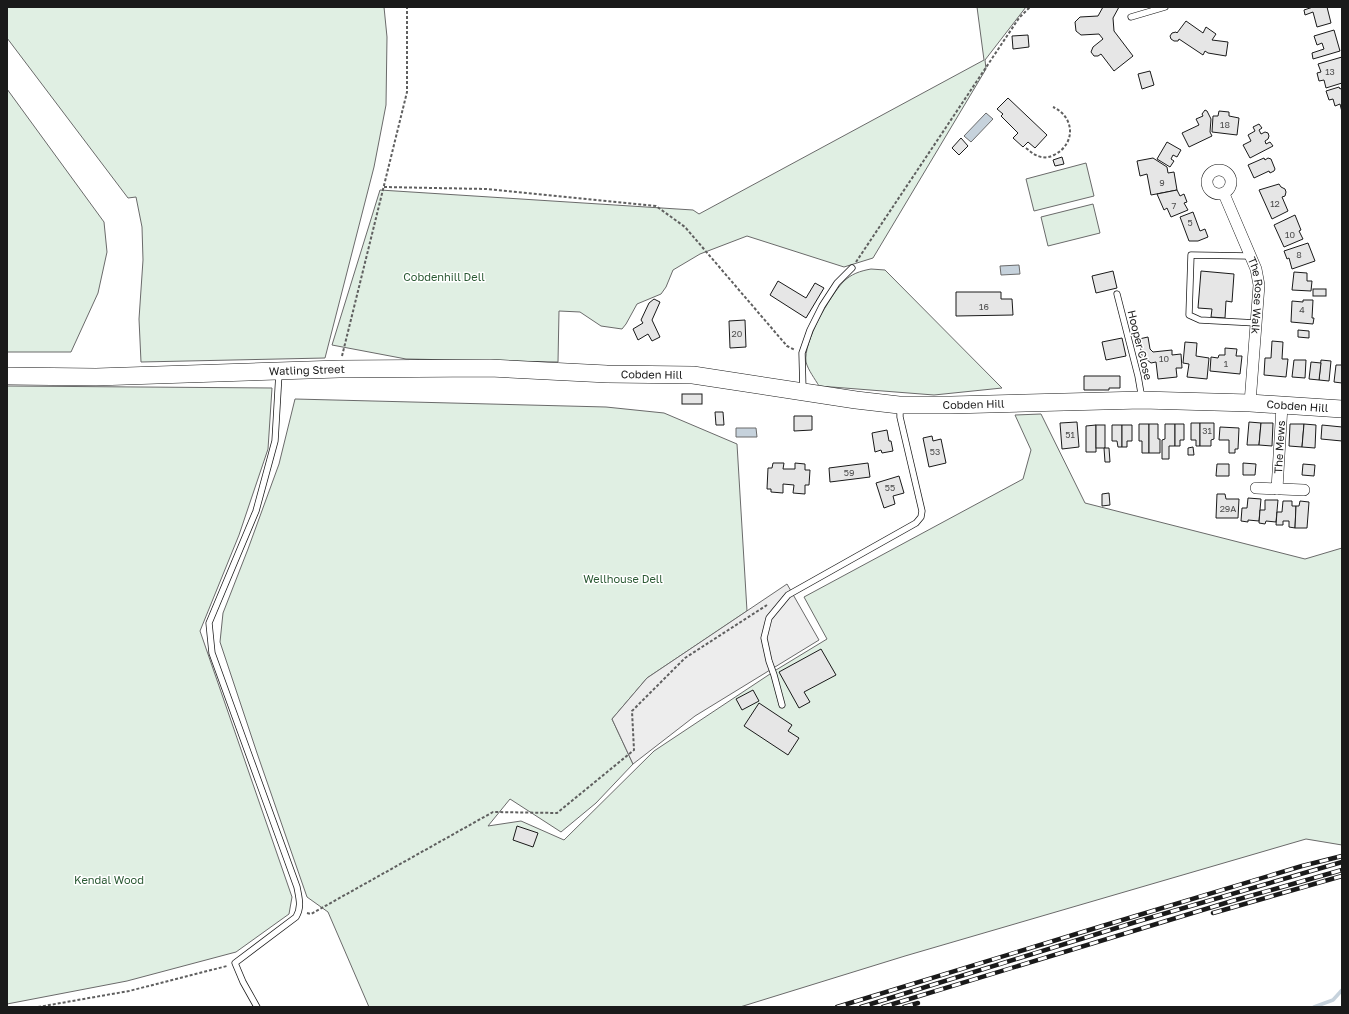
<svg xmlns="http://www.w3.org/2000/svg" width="1349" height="1014" font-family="'Golos Text',sans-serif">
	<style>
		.green { fill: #e0efe3; stroke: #6a6a6a }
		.parking { fill: #ededed; stroke: #6a6a6a }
		.water { fill: #c6d2dc; stroke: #6a6a6a }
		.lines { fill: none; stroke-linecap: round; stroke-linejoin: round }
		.stream { stroke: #c6d2dc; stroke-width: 3.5 }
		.building { fill: #e6e6e6; stroke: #1a1a1a }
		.lane-casing { stroke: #1a1a1a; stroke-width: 7 }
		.street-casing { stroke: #1a1a1a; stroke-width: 12 }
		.primary-casing { stroke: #1a1a1a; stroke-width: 18 }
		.path { stroke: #5f5f5f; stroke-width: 2; stroke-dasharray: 3 2; stroke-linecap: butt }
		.lane { stroke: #fff; stroke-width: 5.5 }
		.street { stroke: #fff; stroke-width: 11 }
		.primary { stroke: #fff; stroke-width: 17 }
		.rail-casing { stroke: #1a1a1a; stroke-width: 4.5 }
		.rail { stroke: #fff; stroke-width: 3; stroke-dasharray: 9; stroke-linecap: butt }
		.labels { text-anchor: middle; stroke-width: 3; stroke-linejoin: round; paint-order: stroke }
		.number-label { font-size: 9px; fill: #4d4d4d }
		.park-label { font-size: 11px; fill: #2b5a34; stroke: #fff }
		.street-label { font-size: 11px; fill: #1a1a1a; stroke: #fff }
	</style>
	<rect width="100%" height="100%" fill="#fff"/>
	<g class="green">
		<polygon points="7,7 384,7 387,37 386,105 374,167 325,358 141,362 139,319 143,260 142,227 136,197 128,198 7,38"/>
		<polygon points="977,7 1026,7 985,60 986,69 873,258 844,267 747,236 700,254 673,270 666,287 661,294 637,304 626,324 622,329 601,326 580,312 559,311 558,362 406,359 332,345 380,190 693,210 699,214 984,60"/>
		<polygon points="7,89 104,222 107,252 98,293 71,352 7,352"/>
		<polygon points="1086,163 1094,196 1034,211 1026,179"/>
		<polygon points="1093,204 1100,233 1048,246 1041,217"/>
		<path d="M871,269l14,1 117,118 -68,7 -115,-9c-4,-7 -11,-16 -13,-24 -3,-20 24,-66 37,-80 8,-8 17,-11 28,-13z"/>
		<polygon points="7,386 272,388 268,449 239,535 200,631 292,897 289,914 236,952 127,981 7,1004"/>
		<polygon points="295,399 606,407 664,413 737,444 747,611 647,678 612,719 633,764 596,803 561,832 510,799 488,826 521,821 564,840 654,751 776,670 827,639 804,597 1023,479 1031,450 1015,415 1041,414 1085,503 1305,559 1342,548 1342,845 1306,839 905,956 740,1007 369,1007 328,912 307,897 257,753 220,642 223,613 248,549 279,464"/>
	</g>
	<polygon class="parking" points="787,584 819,640 695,716 633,764 612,719 647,678"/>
	<g class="water">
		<polygon points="986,113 993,119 971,142 964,136"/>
		<polygon points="1019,265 1020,274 1001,275 1000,266"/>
		<polygon points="736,428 756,428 757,437 736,437"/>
	</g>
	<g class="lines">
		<polyline class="stream" points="1314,1007 1333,1000 1342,990"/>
	</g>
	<g class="building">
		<polygon points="1103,7 1119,7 1113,18 1114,31 1133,56 1114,71 1101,54 1098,56 1094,56 1091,52 1093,47 1103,39 1099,34 1081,35 1076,31 1075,22 1080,17 1098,16"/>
		<polygon points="1313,7 1327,7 1331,23 1317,27 1313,12 1305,15 1304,10"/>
		<polygon points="1186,21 1203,33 1206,27 1216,34 1212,40 1228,42 1226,56 1208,53 1205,51 1203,55 1179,39 1178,41 1174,41 1171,39 1170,36 1172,33 1176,32 1177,33"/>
		<polygon points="1334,30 1340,51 1313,59 1312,53 1324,49 1322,43 1317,45 1314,36"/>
		<polygon points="1028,35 1029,47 1013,49 1012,36"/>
		<polygon points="1342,57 1342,83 1326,88 1324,80 1319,81 1317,73 1321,72 1318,64"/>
		<polygon points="1150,71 1154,85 1142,89 1138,74"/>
		<polygon points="1339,87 1340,89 1342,88 1342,112 1340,104 1335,106 1333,99 1329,100 1326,91"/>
		<polygon points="1008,98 1047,135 1035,148 1028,142 1023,147 1013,138 1018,133 1001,116 1003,114 997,109"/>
		<polygon points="1205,110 1207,111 1211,119 1210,132 1212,136 1189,147 1182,133 1199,125 1196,119 1203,116 1202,114"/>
		<polygon points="1219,111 1229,112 1229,116 1239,118 1237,135 1212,132 1213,116 1218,116"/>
		<polygon points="1259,124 1262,128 1259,130 1261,134 1265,132 1268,133 1269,136 1268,139 1265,141 1266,144 1270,142 1273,146 1250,158 1243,145 1251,141 1248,135 1255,131 1253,127"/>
		<polygon points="961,138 968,146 959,155 952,148"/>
		<polygon points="1167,142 1181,150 1177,157 1173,155 1171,159 1174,161 1170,167 1157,159"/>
		<polygon points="1062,157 1064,164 1055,166 1053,160"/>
		<polygon points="1153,158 1167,167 1168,173 1174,172 1177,190 1151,195 1147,174 1140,176 1137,161"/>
		<polygon points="1264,158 1265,160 1268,158 1271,159 1275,169 1274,171 1270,173 1269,171 1254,178 1248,165"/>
		<polygon points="1279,184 1281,187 1285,189 1286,192 1285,196 1282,197 1288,211 1272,219 1259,190"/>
		<polygon points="1177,190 1180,196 1184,194 1187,202 1184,203 1188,210 1171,217 1167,208 1164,210 1157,194"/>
		<polygon points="1193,212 1200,231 1205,229 1208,237 1198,241 1189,241 1180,217"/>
		<polygon points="1295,215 1301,230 1299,231 1303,239 1284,247 1274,225"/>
		<polygon points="1308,243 1315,261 1292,269 1289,258 1287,259 1284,251"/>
		<polygon points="1113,271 1117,288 1096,293 1092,276"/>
		<polygon points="1201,271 1234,274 1232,302 1226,301 1225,318 1211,317 1212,309 1198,308"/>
		<polygon points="1294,272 1307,273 1307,281 1312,281 1311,291 1292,290"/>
		<polygon points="778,281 806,298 815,283 824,288 806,318 770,295"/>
		<rect x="1313" y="289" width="13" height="7"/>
		<polygon points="956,292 1001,292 1001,299 1012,299 1013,315 956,316"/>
		<polygon points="654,299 660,302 652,320 660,337 652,341 648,334 638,340 633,329 643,323 641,320 649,303"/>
		<polygon points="1303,300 1313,300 1312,318 1314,318 1313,324 1291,322 1292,301 1303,302"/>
		<polygon points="745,320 746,347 730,348 729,321"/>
		<polygon points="1298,330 1309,331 1309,338 1298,337"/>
		<polygon points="1148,337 1150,349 1153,352 1172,350 1172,355 1181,354 1182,368 1176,368 1177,377 1158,379 1156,362 1151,363 1142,356 1139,339"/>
		<polygon points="1122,338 1126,356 1106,360 1102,342"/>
		<polygon points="1272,341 1283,342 1282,359 1288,359 1286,377 1264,375 1265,358 1271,358"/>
		<polygon points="1185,342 1197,343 1196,356 1209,358 1207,379 1187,377 1189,364 1183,363"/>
		<polygon points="1225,348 1237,349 1236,356 1242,356 1240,374 1210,371 1211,357 1218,358 1219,355 1225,355"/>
		<polygon points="1294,360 1306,360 1305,378 1292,377"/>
		<polygon points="1321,360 1331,361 1329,381 1319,380"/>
		<polygon points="1311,362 1321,363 1319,380 1309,379"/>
		<polygon points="1336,365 1342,365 1342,383 1334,382"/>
		<polygon points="1084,376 1120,376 1120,388 1109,388 1109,390 1084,390"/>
		<rect x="682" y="394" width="20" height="10"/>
		<polygon points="715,412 723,412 724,425 716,425"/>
		<polygon points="794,416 812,416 812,430 794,431"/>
		<polygon points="1077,422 1079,447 1062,449 1060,423"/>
		<polygon points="1249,422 1261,423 1259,445 1247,445"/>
		<polygon points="1191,423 1200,423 1200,446 1196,446 1196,440 1191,440"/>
		<polygon points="1200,423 1214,423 1214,439 1211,440 1211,446 1200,446"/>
		<polygon points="1261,423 1273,423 1272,446 1259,445"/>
		<polygon points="1139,424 1149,424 1149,453 1142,453 1142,441 1139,441"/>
		<polygon points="1149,424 1158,424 1158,439 1160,439 1160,453 1149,453"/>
		<polygon points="1165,424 1175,424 1175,446 1169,446 1169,459 1162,459 1162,440 1165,439"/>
		<polygon points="1175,424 1184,424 1184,440 1180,440 1180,446 1175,446"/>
		<polygon points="1290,424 1304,424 1302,447 1289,446"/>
		<polygon points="1304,424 1316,425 1315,448 1302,447"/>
		<polygon points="1096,425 1096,452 1086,452 1086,426"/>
		<rect x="1096" y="425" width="9" height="23"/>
		<polygon points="1112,425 1122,425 1122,447 1118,447 1117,441 1112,441"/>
		<polygon points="1122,425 1132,425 1132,441 1127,441 1127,447 1122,447"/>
		<polygon points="1322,425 1342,427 1342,441 1321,439"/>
		<polygon points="1220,427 1239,428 1238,449 1235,449 1235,453 1229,453 1229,440 1219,440"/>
		<polygon points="887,430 889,441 891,441 893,451 882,453 881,450 875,452 872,433"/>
		<polygon points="932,436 933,441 941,439 946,463 929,467 923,438"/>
		<polygon points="1193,447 1194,455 1188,455 1188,448"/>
		<polygon points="1104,448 1109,448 1110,462 1105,462"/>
		<polygon points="773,463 784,463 783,469 795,469 795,463 805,464 805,470 810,470 809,485 805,485 805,494 793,493 794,485 783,484 783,493 771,492 771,489 767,489 768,468 772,468"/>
		<polygon points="868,463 870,477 830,482 829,468"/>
		<polygon points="1243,463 1256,464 1255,475 1243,475"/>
		<polygon points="1217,464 1229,464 1229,476 1216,476"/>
		<polygon points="1303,464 1315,465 1314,476 1302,475"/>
		<polygon points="899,476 904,493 893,496 895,504 884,508 876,483"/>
		<polygon points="1109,493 1110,505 1102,506 1102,494"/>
		<polygon points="1217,494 1225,494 1226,499 1239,499 1238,518 1216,518"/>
		<polygon points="1248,498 1261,499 1259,521 1248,520 1248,522 1241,521 1242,508 1247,508"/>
		<polygon points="1265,500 1278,500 1276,522 1266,521 1265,524 1259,523 1260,510 1265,510"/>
		<polygon points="1283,501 1292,501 1292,506 1296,506 1295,528 1289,527 1289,521 1283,521 1283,525 1276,525 1277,512 1282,512"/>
		<polygon points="1300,501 1309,502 1307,528 1295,528 1296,506 1299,506"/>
		<polygon points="821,649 836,675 804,692 810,702 799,708 779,672"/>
		<polygon points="753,690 759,701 742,710 736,699"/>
		<polygon points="759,703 792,725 788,731 799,738 788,755 744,726"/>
		<polygon points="517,826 538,833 533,847 513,840"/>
	</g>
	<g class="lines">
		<g class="lane-casing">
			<g id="lane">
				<polyline points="1131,17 1165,7"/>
				<polyline points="1250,256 1191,255 1189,315 1200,320 1256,323"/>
				<polyline points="1117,294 1138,376 1142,399"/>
				<polyline points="803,391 802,353 810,330 822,306 837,283 852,268"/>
				<polyline points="782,705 774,675 769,661 764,638 769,618 788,595 916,523 921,517 922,511 900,417 900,407"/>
				<path d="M257,1007l-14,-25 -8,-19 61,-46c6,-10 3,-19 1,-30l-85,-234 -3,-30 47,-112 19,-70 4,-68"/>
			</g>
		</g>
		<g class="street-casing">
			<g id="street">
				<circle cx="1219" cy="182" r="12"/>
				<path id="s1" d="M1224,194l32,75 3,16 -9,118"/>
				<polyline points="1256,488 1304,490"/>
				<path id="s2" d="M1277,489l5,-83"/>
			</g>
		</g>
		<g class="primary-casing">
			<g id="primary">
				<path id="s3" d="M7,376l89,1 243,-8 151,-1 117,6 86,1 163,25 43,5h52l191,-5 108,3 92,6"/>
			</g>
		</g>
		<g class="path">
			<path d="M1026,148c5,4 9,8 16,9 4,1 8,0 12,-2 22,-11 21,-38 -1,-48"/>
			<polyline points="384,187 486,189 656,206 685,227 787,346 795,350"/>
			<polyline points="856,262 1019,18 1030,7"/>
			<polyline points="342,356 407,92 407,7"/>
			<polyline points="307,913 311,914 493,812 557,813 634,750 632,711 685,658 767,605"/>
			<polyline points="38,1007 129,991 227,966"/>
		</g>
		<use href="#lane" class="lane"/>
		<use href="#street" class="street"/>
		<use href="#primary" class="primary"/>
		<g class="rail-casing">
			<g id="rail">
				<polyline points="1213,913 1342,876"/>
				<polyline points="837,1007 1099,927 1302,866 1342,856"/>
				<polyline points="861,1007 1139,921 1342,862"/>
				<polyline points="883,1007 1232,901 1342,870"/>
				<polyline points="904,1007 918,1003"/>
			</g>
		</g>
		<use href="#rail" class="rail"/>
	</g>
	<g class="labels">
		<g class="number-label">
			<text x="1330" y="75">13</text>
			<text x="1225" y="128">18</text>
			<text x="1162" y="186">9</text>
			<text x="1275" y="207">12</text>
			<text x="1174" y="209">7</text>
			<text x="1190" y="226">5</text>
			<text x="1290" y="238">10</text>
			<text x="1299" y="258">8</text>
			<text x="984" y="310">16</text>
			<text x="1302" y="313">4</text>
			<text x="737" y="337">20</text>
			<text x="1164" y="362">10</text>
			<text x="1226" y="367">1</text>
			<text x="1207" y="434">31</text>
			<text x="1070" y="438">51</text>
			<text x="935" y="455">53</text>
			<text x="849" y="476">59</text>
			<text x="890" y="491">55</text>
			<text x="1228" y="512">29A</text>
		</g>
		<g class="park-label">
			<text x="444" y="281">Cobdenhill Dell</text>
			<text x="623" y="583">Wellhouse Dell</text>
			<text x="109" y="884">Kendal Wood</text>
		</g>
		<g class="street-label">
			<text dy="4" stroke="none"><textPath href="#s1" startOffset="108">The Rose Walk</textPath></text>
			<text transform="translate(1140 345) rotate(76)" y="4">Hooper Close</text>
			<text dy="4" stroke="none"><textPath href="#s3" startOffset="300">Watling Street</textPath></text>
			<text dy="4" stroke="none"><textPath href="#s3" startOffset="645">Cobden Hill</textPath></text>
			<text dy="4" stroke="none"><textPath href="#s3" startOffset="969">Cobden Hill</textPath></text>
			<text dy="4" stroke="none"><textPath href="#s3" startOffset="1293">Cobden Hill</textPath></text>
			<text dy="4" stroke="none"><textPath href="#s2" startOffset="42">The Mews</textPath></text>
		</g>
	</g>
	<rect width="1349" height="1014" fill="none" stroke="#1a1a1a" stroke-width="16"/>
</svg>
